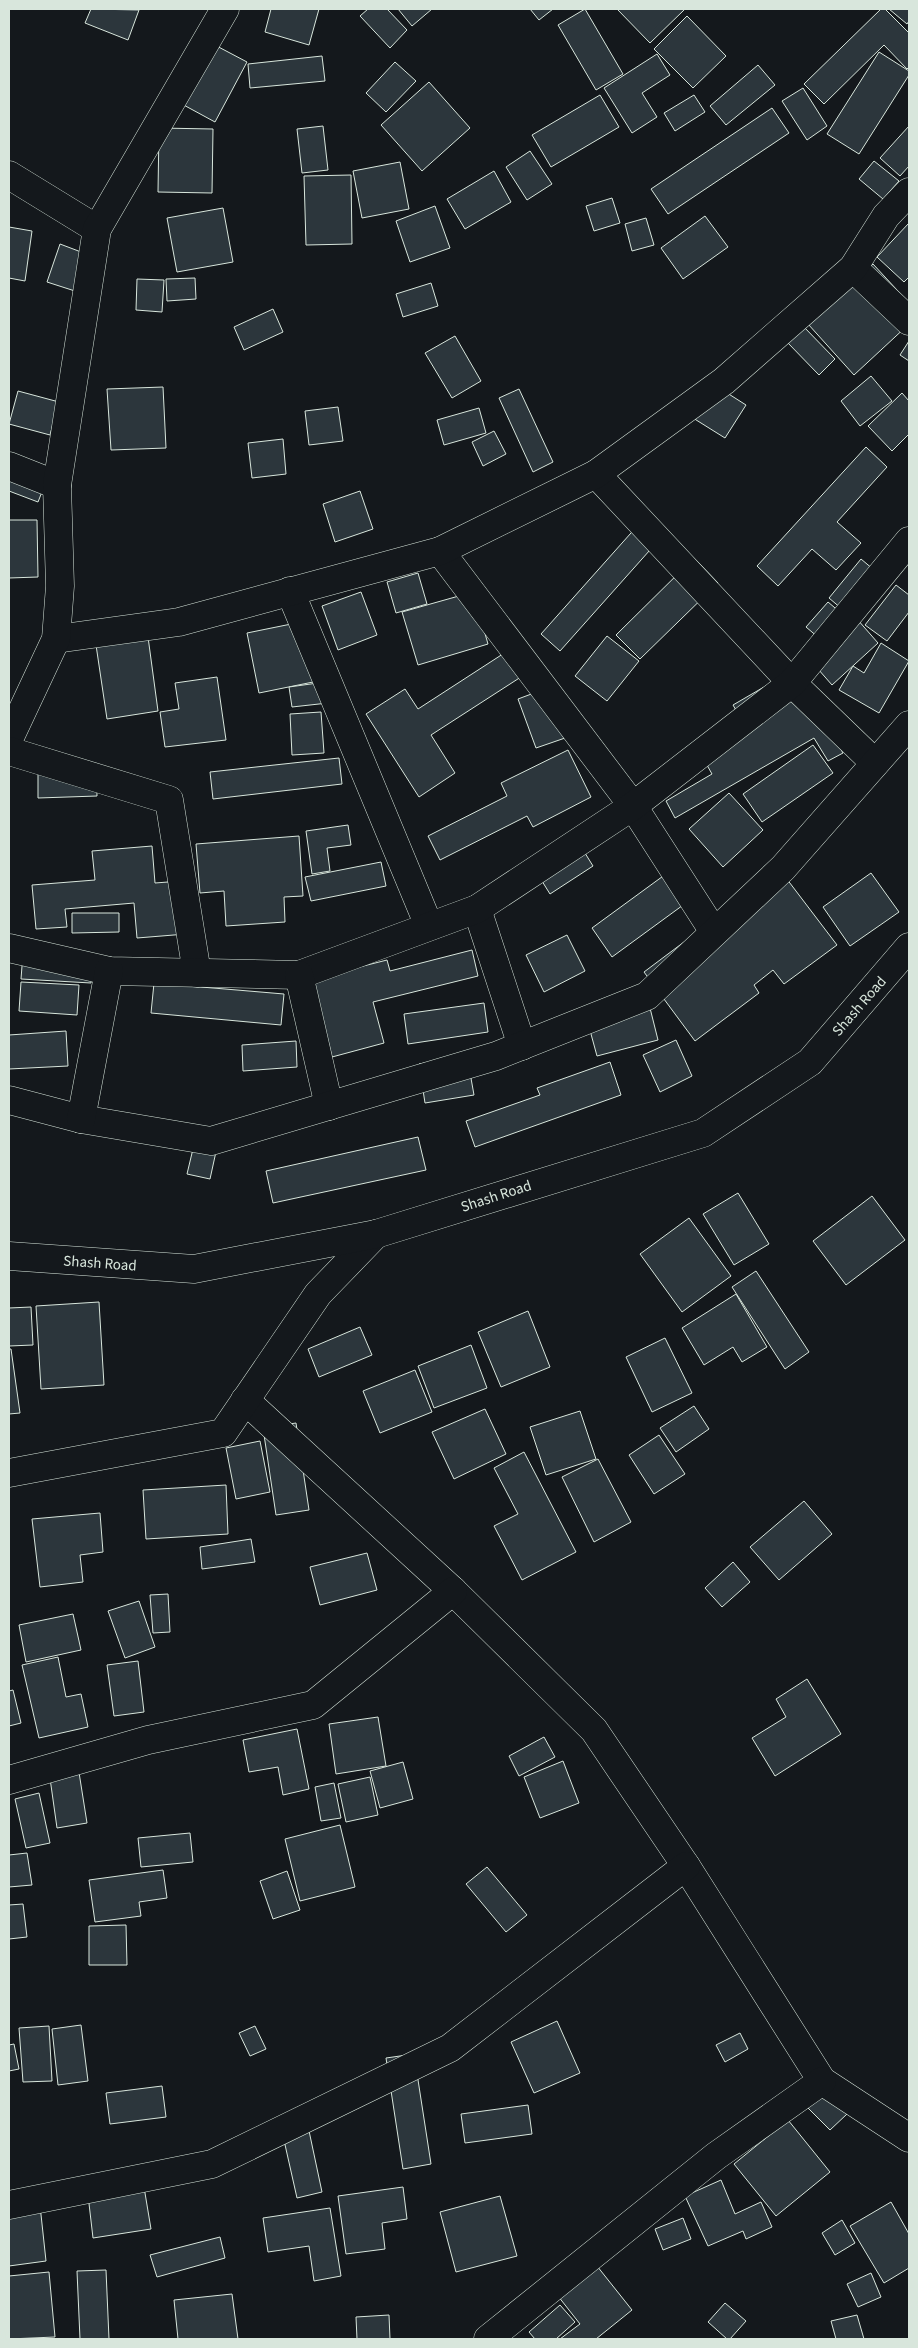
<svg xmlns="http://www.w3.org/2000/svg" width="918" height="2348" font-family="'Source Sans 3',sans-serif">
	<style>
		.building { fill: #2c363c; stroke: #d8e6dc }
		.lines { fill: none; stroke-linecap: round; stroke-linejoin: round }
		.minor-casing { stroke: #d8e6dc; stroke-width: 29 }
		.tertiary-casing { stroke: #d8e6dc; stroke-width: 29 }
		.minor { stroke: #14181c; stroke-width: 28 }
		.tertiary { stroke: #14181c; stroke-width: 28 }
		.labels { text-anchor: middle; stroke-width: 4; stroke-linejoin: round; paint-order: stroke }
		.street-label { font-size: 15px; fill: #d8e6dc; stroke: #14181c }
	</style>
	<rect width="100%" height="100%" fill="#14181c"/>
	<g class="building">
		<polygon points="91,9 139,10 128,40 85,23"/>
		<polygon points="271,9 319,9 309,45 265,32"/>
		<polygon points="368,9 387,9 407,30 390,48 360,16"/>
		<polygon points="398,9 432,9 412,26"/>
		<polygon points="530,9 553,9 539,20"/>
		<polygon points="585,9 623,74 596,90 558,25"/>
		<polygon points="617,9 683,9 684,10 650,43"/>
		<polygon points="881,9 885,9 909,33 909,67 907,69 884,45 824,104 804,84"/>
		<polygon points="889,9 909,9 909,21 907,24"/>
		<polygon points="687,16 726,56 693,88 654,49"/>
		<polygon points="211,43 247,62 215,122 180,103"/>
		<polygon points="879,52 909,71 909,75 859,154 827,134"/>
		<polygon points="657,54 670,75 642,93 657,117 632,133 604,88"/>
		<polygon points="322,56 325,81 250,88 248,64"/>
		<polygon points="395,62 416,81 386,112 366,93"/>
		<polygon points="758,65 775,85 726,125 710,106"/>
		<polygon points="429,82 470,128 422,171 381,125"/>
		<polygon points="803,88 827,126 807,140 782,101"/>
		<polygon points="600,95 619,127 551,167 532,135"/>
		<polygon points="694,95 705,112 675,131 664,113"/>
		<polygon points="772,108 789,133 668,214 651,189"/>
		<polygon points="323,126 328,170 302,173 297,129"/>
		<polygon points="909,126 909,166 900,176 880,158"/>
		<polygon points="159,128 213,129 212,193 158,192"/>
		<polygon points="530,151 552,184 527,200 506,167"/>
		<polygon points="874,161 899,181 883,199 859,179"/>
		<polygon points="400,162 409,209 362,218 353,171"/>
		<polygon points="494,171 511,202 465,229 447,199"/>
		<polygon points="351,175 352,244 306,245 304,176"/>
		<polygon points="612,198 620,223 594,231 586,206"/>
		<polygon points="435,206 450,248 410,262 396,221"/>
		<polygon points="223,208 233,262 177,272 167,218"/>
		<polygon points="705,216 728,247 683,279 661,248"/>
		<polygon points="646,218 654,245 632,251 625,224"/>
		<polygon points="909,223 909,277 904,282 877,257"/>
		<polygon points="9,227 32,231 25,281 9,278"/>
		<polygon points="60,244 89,255 78,292 47,282"/>
		<polygon points="873,264 909,303 909,324 854,375 808,324"/>
		<polygon points="195,278 196,299 167,301 166,279"/>
		<polygon points="137,279 164,280 162,312 136,310"/>
		<polygon points="431,283 438,306 403,317 396,294"/>
		<polygon points="273,309 283,332 244,350 234,327"/>
		<polygon points="803,326 835,359 819,375 787,342"/>
		<polygon points="455,336 481,381 452,398 425,353"/>
		<polygon points="909,341 909,361 900,355"/>
		<polygon points="871,376 892,401 860,426 841,401"/>
		<polygon points="713,384 746,405 725,438 693,418"/>
		<polygon points="163,387 166,448 111,450 107,389"/>
		<polygon points="519,389 553,462 533,472 499,398"/>
		<polygon points="18,391 59,402 50,435 9,424"/>
		<polygon points="902,393 909,401 909,434 892,451 868,426"/>
		<polygon points="338,407 343,441 309,445 305,411"/>
		<polygon points="479,408 486,433 444,445 437,420"/>
		<polygon points="494,431 506,454 483,466 472,442"/>
		<polygon points="283,439 286,474 252,478 248,443"/>
		<polygon points="866,447 887,467 837,522 861,543 836,570 812,549 778,586 757,566"/>
		<polygon points="9,465 47,479 38,502 9,491"/>
		<polygon points="360,491 373,529 335,542 323,504"/>
		<polygon points="647,515 666,532 560,651 541,634"/>
		<polygon points="9,520 37,520 38,577 9,578"/>
		<polygon points="694,558 718,583 640,659 616,635"/>
		<polygon points="861,559 880,575 849,615 829,598"/>
		<polygon points="418,573 427,604 396,613 387,582"/>
		<polygon points="896,585 909,595 909,612 887,641 865,625"/>
		<polygon points="361,592 377,635 338,650 322,606"/>
		<polygon points="473,592 488,644 418,665 402,612"/>
		<polygon points="828,602 847,618 825,643 806,627"/>
		<polygon points="857,619 878,643 832,685 811,661"/>
		<polygon points="306,621 318,681 259,693 247,633"/>
		<polygon points="607,636 639,661 607,701 575,676"/>
		<polygon points="148,637 158,711 107,719 96,645"/>
		<polygon points="881,643 909,661 879,713 839,690 853,666 864,673"/>
		<polygon points="509,650 524,675 431,735 455,773 419,797 366,714 405,689 418,709"/>
		<polygon points="795,669 843,753 828,761 814,738 675,818 666,801 712,774 699,751 744,724 733,705"/>
		<polygon points="217,677 226,740 165,747 160,712 179,709 175,683"/>
		<polygon points="325,682 328,703 292,707 289,687"/>
		<polygon points="550,687 568,737 536,748 518,699"/>
		<polygon points="321,712 324,753 292,755 290,714"/>
		<polygon points="813,745 833,773 762,822 743,794"/>
		<polygon points="568,750 591,797 533,827 527,816 440,860 428,836 507,796 501,783"/>
		<polygon points="339,758 342,784 213,799 210,772"/>
		<polygon points="96,764 97,796 38,798 38,766"/>
		<polygon points="729,793 763,830 723,867 689,829"/>
		<polygon points="348,825 351,845 327,848 330,871 312,874 306,831"/>
		<polygon points="299,836 303,896 284,897 285,922 226,926 224,891 200,893 196,844"/>
		<polygon points="575,837 593,866 550,894 532,865"/>
		<polygon points="152,846 155,883 181,881 186,934 137,938 134,903 65,909 67,927 36,929 32,885 95,880 92,851"/>
		<polygon points="381,862 386,886 311,901 305,877"/>
		<polygon points="780,870 837,945 784,984 773,970 754,985 759,993 695,1041 644,972"/>
		<polygon points="670,871 690,900 612,957 592,928"/>
		<polygon points="871,873 899,912 850,946 823,907"/>
		<polygon points="72,913 119,913 119,932 72,933"/>
		<polygon points="567,935 585,971 544,992 526,955"/>
		<polygon points="472,950 478,976 373,1002 384,1043 332,1057 312,979 387,960 390,971"/>
		<polygon points="23,953 93,956 91,983 21,979"/>
		<polygon points="21,982 79,985 77,1015 19,1011"/>
		<polygon points="154,983 284,994 281,1025 151,1013"/>
		<polygon points="647,996 658,1040 597,1056 585,1012"/>
		<polygon points="484,1003 488,1032 408,1044 404,1014"/>
		<polygon points="66,1031 68,1066 9,1069 9,1035"/>
		<polygon points="676,1040 692,1076 660,1092 643,1055"/>
		<polygon points="296,1041 297,1067 243,1071 242,1045"/>
		<polygon points="467,1056 474,1095 425,1103 419,1064"/>
		<polygon points="610,1062 621,1095 475,1147 466,1121 540,1095 537,1088"/>
		<polygon points="197,1132 219,1138 210,1179 187,1174"/>
		<polygon points="418,1137 426,1170 273,1203 266,1171"/>
		<polygon points="738,1193 769,1244 734,1265 703,1214"/>
		<polygon points="872,1196 905,1240 846,1285 813,1241"/>
		<polygon points="689,1218 731,1276 682,1312 640,1254"/>
		<polygon points="756,1271 809,1352 785,1369 732,1287"/>
		<polygon points="736,1294 767,1347 742,1362 733,1347 704,1365 682,1328"/>
		<polygon points="99,1302 104,1385 41,1389 36,1306"/>
		<polygon points="31,1307 33,1345 9,1346 9,1308"/>
		<polygon points="528,1311 550,1367 501,1387 478,1332"/>
		<polygon points="360,1327 372,1355 319,1377 308,1349"/>
		<polygon points="665,1338 692,1393 652,1412 626,1357"/>
		<polygon points="471,1345 487,1388 434,1408 418,1366"/>
		<polygon points="9,1349 11,1349 20,1413 9,1414"/>
		<polygon points="415,1370 432,1412 380,1433 363,1391"/>
		<polygon points="694,1406 709,1429 676,1452 660,1428"/>
		<polygon points="485,1409 506,1454 454,1479 432,1432"/>
		<polygon points="580,1411 596,1459 546,1475 530,1427"/>
		<polygon points="296,1423 309,1510 276,1515 263,1428"/>
		<polygon points="659,1435 685,1474 654,1494 629,1455"/>
		<polygon points="260,1441 270,1492 236,1499 226,1448"/>
		<polygon points="524,1452 576,1552 522,1580 494,1526 518,1514 494,1468"/>
		<polygon points="598,1459 631,1522 594,1542 562,1477"/>
		<polygon points="226,1485 228,1534 146,1539 143,1490"/>
		<polygon points="804,1501 832,1534 779,1580 750,1547"/>
		<polygon points="100,1513 103,1552 80,1555 83,1582 40,1587 32,1519"/>
		<polygon points="251,1539 255,1562 202,1569 200,1547"/>
		<polygon points="367,1553 377,1590 320,1605 310,1567"/>
		<polygon points="733,1562 750,1582 722,1607 705,1588"/>
		<polygon points="168,1594 170,1632 153,1633 150,1595"/>
		<polygon points="139,1601 155,1647 125,1658 108,1611"/>
		<polygon points="73,1614 81,1650 26,1662 19,1625"/>
		<polygon points="58,1657 66,1697 81,1694 88,1727 39,1738 22,1665"/>
		<polygon points="138,1661 144,1712 114,1716 107,1665"/>
		<polygon points="807,1679 841,1734 775,1776 752,1738 786,1717 776,1699"/>
		<polygon points="13,1690 21,1723 9,1726 9,1691"/>
		<polygon points="378,1717 386,1766 336,1774 329,1724"/>
		<polygon points="297,1729 309,1789 283,1795 278,1767 249,1772 243,1740"/>
		<polygon points="544,1737 555,1757 519,1776 509,1756"/>
		<polygon points="563,1761 579,1803 540,1818 524,1777"/>
		<polygon points="403,1762 413,1799 380,1808 370,1771"/>
		<polygon points="78,1766 87,1823 57,1828 49,1771"/>
		<polygon points="370,1777 378,1815 346,1822 338,1784"/>
		<polygon points="334,1783 341,1818 321,1821 315,1787"/>
		<polygon points="39,1793 50,1843 26,1848 15,1799"/>
		<polygon points="340,1825 355,1887 300,1901 285,1839"/>
		<polygon points="190,1833 193,1862 141,1867 138,1838"/>
		<polygon points="27,1853 32,1885 9,1887 9,1855"/>
		<polygon points="487,1867 527,1915 506,1932 466,1884"/>
		<polygon points="163,1870 167,1898 139,1902 141,1916 95,1922 89,1880"/>
		<polygon points="287,1871 300,1910 273,1919 260,1881"/>
		<polygon points="23,1904 27,1937 9,1939 9,1905"/>
		<polygon points="126,1925 127,1965 89,1965 89,1926"/>
		<polygon points="557,2021 580,2073 534,2093 511,2042"/>
		<polygon points="81,2025 88,2081 58,2085 52,2029"/>
		<polygon points="49,2026 52,2081 23,2082 19,2028"/>
		<polygon points="255,2026 266,2049 250,2056 239,2033"/>
		<polygon points="740,2033 748,2049 725,2062 716,2045"/>
		<polygon points="14,2044 19,2069 9,2071 9,2045"/>
		<polygon points="414,2054 431,2164 403,2169 386,2058"/>
		<polygon points="162,2086 166,2117 110,2124 106,2093"/>
		<polygon points="821,2087 847,2114 830,2130 804,2104"/>
		<polygon points="528,2105 532,2134 465,2143 461,2114"/>
		<polygon points="305,2112 322,2192 297,2198 279,2118"/>
		<polygon points="788,2120 830,2172 776,2216 734,2164"/>
		<polygon points="721,2180 735,2214 761,2202 772,2227 746,2239 743,2231 708,2246 685,2196"/>
		<polygon points="144,2187 151,2229 93,2238 88,2195"/>
		<polygon points="403,2187 407,2219 382,2223 385,2249 346,2254 338,2196"/>
		<polygon points="39,2196 46,2261 9,2266 9,2199"/>
		<polygon points="500,2196 517,2256 456,2272 440,2212"/>
		<polygon points="891,2202 909,2234 909,2268 884,2283 850,2226"/>
		<polygon points="330,2208 341,2276 314,2281 309,2246 268,2252 263,2218"/>
		<polygon points="683,2218 691,2239 663,2250 655,2229"/>
		<polygon points="842,2220 855,2243 835,2255 822,2233"/>
		<polygon points="220,2237 225,2258 157,2277 150,2255"/>
		<polygon points="597,2266 632,2310 596,2339 560,2339 580,2324 558,2296"/>
		<polygon points="106,2270 109,2339 80,2339 77,2271"/>
		<polygon points="49,2272 55,2337 9,2339 9,2276"/>
		<polygon points="871,2273 881,2297 858,2307 847,2284"/>
		<polygon points="232,2294 238,2339 178,2339 174,2300"/>
		<polygon points="725,2303 746,2321 730,2339 727,2339 708,2322"/>
		<polygon points="560,2305 575,2322 556,2339 535,2339 529,2332"/>
		<polygon points="389,2315 390,2339 357,2339 356,2317"/>
		<polygon points="857,2315 864,2339 836,2339 831,2321"/>
	</g>
	<g class="lines">
		<g class="minor-casing">
			<g id="minor">
				<polyline points="9,175 97,229"/>
				<polyline points="853,268 909,321"/>
				<polyline points="9,466 57,485"/>
				<polyline points="596,474 792,683 875,763"/>
				<polyline points="440,551 633,806 714,932"/>
				<polyline points="290,591 429,926"/>
				<polyline points="56,639 179,622 440,551 596,474 724,381 853,268 886,216 909,192"/>
				<polyline points="9,739 56,639 60,586 57,485 97,229 225,9"/>
				<polyline points="9,751 169,800 197,973"/>
				<polyline points="477,909 522,1046"/>
				<polyline points="9,948 109,971 299,975 477,909 633,806 792,683 909,541"/>
				<polyline points="299,975 329,1106"/>
				<polyline points="9,1100 81,1119 211,1141 496,1056 647,996 783,868 909,725"/>
				<polyline points="81,1119 109,971"/>
				<polyline points="245,1400 453,1591 594,1730 686,1866 822,2081 909,2138"/>
				<polyline points="9,1473 223,1433 318,1294 376,1234"/>
				<polyline points="9,1780 148,1740 313,1705 453,1591"/>
				<polyline points="9,2205 212,2164 450,2048 686,1866"/>
				<polyline points="488,2339 716,2156 822,2081"/>
			</g>
		</g>
		<g class="tertiary-casing">
			<polyline id="tertiary" points="9,1256 194,1269 376,1234 703,1133 810,1062 909,947"/>
		</g>
		<use href="#minor" class="minor"/>
		<use href="#tertiary" class="tertiary"/>
	</g>
	<g class="labels">
		<g class="street-label">
			<text transform="translate(859 1006) rotate(-49)" y="5">Shash Road</text>
			<text transform="translate(496 1196) rotate(-18)" y="5">Shash Road</text>
			<text transform="translate(100 1263) rotate(4)" y="5">Shash Road</text>
		</g>
	</g>
	<rect width="918" height="2348" fill="none" stroke="#d8e6dc" stroke-width="20"/>
</svg>
